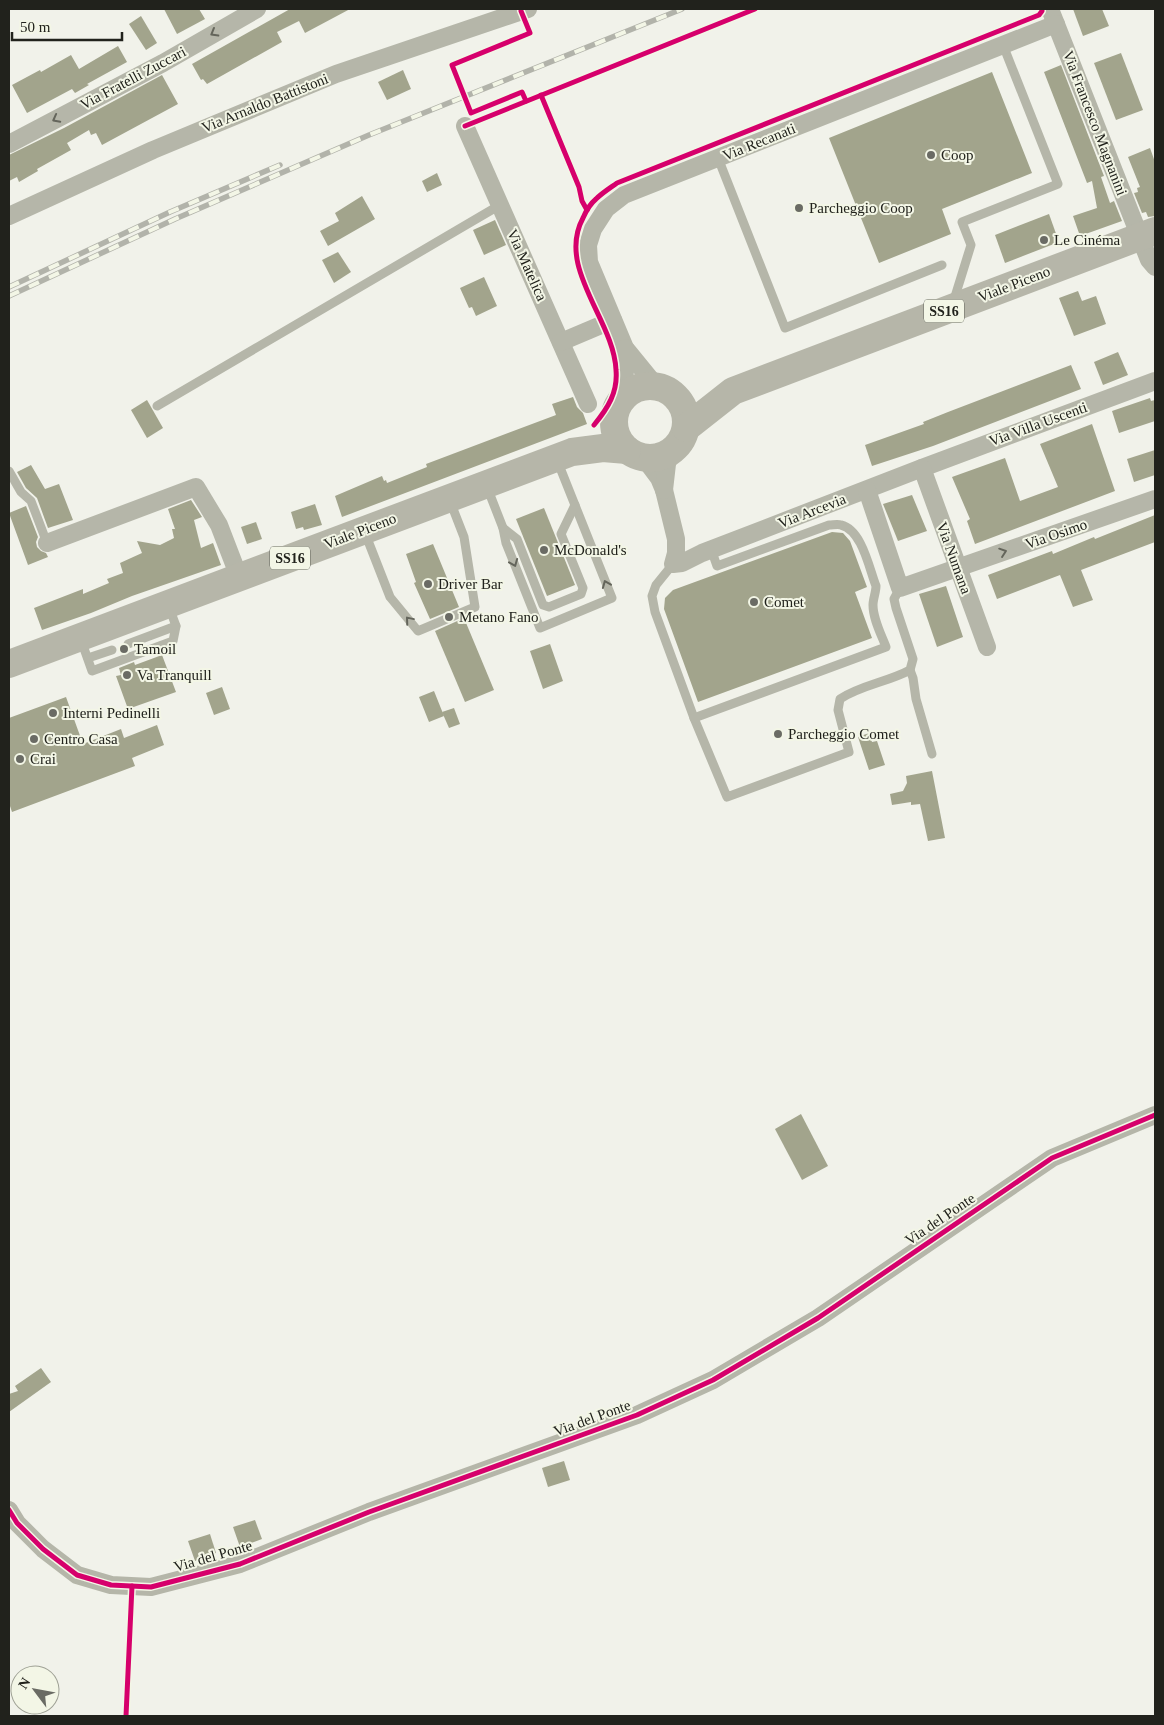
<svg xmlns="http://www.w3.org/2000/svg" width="1164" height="1725" font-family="'Times New Roman',serif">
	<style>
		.building { fill: #a2a48c }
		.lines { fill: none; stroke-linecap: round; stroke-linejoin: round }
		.service { stroke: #b5b6a9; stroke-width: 9 }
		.minor { stroke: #b5b6a9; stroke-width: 18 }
		.primary { stroke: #b6b6a9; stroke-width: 28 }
		.rail-casing { stroke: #b2b3aa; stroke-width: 5.5 }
		.rail { stroke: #f3f6e6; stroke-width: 4; stroke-dasharray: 11; stroke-linecap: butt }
		.cycleway-casing { stroke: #f3f6e6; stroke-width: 8 }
		.cycleway { stroke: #d6006c; stroke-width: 5 }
		.oneway { stroke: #64655b }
		.poi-dot { fill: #6a6b64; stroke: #f3f6e6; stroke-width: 2 }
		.labels { text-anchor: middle; stroke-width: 4; stroke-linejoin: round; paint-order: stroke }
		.shield { fill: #f3f6e6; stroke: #606259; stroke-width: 1 }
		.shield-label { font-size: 14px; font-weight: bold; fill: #21221c }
		.street-label { font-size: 15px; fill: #21221c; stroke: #f3f6e6 }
		.poi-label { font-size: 15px; fill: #21221c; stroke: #f3f6e6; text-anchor: start }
	</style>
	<rect width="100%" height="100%" fill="#f1f2ea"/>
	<g class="building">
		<polygon points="164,9 199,9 205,19 177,34"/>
		<polygon points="290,9 350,9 305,33 299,21 277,32 282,42 207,84 203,79 201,80 192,64"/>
		<polygon points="1073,9 1102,9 1109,26 1083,36"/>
		<polygon points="141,16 157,43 146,50 129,24"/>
		<polygon points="118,46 127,62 87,84 89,85 75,93 72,89 27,113 12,85 40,70 41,72 71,55 79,69"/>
		<polygon points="1121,53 1143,110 1116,120 1094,63"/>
		<polygon points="1061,65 1104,176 1101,177 1110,203 1114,201 1122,221 1080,236 1073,216 1097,208 1092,181 1087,183 1044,72"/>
		<polygon points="403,70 411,89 387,100 378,82"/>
		<polygon points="992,72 1032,173 942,209 951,234 879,263 829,138"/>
		<polygon points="162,75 178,104 102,145 96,133 91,135 89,130 67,143 71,150 37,169 38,171 19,182 17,177 9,181 9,155 64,128"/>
		<polygon points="1150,148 1155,162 1155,216 1148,217 1146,212 1142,213 1134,193 1138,192 1137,188 1140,187 1128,157"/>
		<polygon points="437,173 442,185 427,192 422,181"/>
		<polygon points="362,196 375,219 328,246 320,231 339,221 335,213"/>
		<polygon points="1049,214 1059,242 1005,263 995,235"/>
		<polygon points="495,220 506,245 484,255 473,230"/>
		<polygon points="338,252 351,272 334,283 322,260"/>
		<polygon points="484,277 497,306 476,316 472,307 469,308 460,288"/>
		<polygon points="1078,291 1082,301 1096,296 1106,324 1074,336 1059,298"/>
		<polygon points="1118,352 1128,375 1103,385 1094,362"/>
		<polygon points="1071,365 1081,389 933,446 872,466 865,445 924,424 923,422 948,412"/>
		<polygon points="573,397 577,407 583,413 587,424 342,517 335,496 382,476 384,481 386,480 387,483 427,467 426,464 556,415 552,404"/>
		<polygon points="1150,398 1151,401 1155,400 1155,421 1119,433 1112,411"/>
		<polygon points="147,400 163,428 147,438 131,410"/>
		<polygon points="1092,424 1115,491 975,544 967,521 970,519 952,477 1005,458 1020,501 1058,487 1040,444"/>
		<polygon points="1155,450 1155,475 1134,482 1127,459"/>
		<polygon points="31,465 45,489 59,484 73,520 48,528 37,498 26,488 17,472"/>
		<polygon points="912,495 927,531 898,541 883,504"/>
		<polygon points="191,500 202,517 194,520 201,548 213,543 221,565 132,596 91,613 42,630 34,608 83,589 83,594 109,583 107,579 123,573 120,563 142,553 137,541 160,545 174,538 172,529 175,529 168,509"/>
		<polygon points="315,504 322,525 304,530 303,527 296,529 291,512"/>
		<polygon points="26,506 38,537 36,542 37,547 41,551 46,553 48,557 28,565 9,513"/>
		<polygon points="544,508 575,585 547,596 516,519"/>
		<polygon points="1155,515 1155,542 1081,570 1093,600 1073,607 1060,575 997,599 988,575 1052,551 1053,554 1094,537 1095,539"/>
		<polygon points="256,522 262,539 247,544 241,527"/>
		<polygon points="832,532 843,533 850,541 867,587 855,592 872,638 698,702 664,609 665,598 673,590"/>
		<polygon points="433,544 459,607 430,619 414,583 416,582 406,554"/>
		<polygon points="946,586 963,637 937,647 919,594"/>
		<polygon points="464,618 494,690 465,702 435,631"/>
		<polygon points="550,644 563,681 543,689 530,651"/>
		<polygon points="162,655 176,692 128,709 116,676 121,675 119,668 134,662 135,665"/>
		<polygon points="222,687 230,709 214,715 206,693"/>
		<polygon points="434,691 444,716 429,722 419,697"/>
		<polygon points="66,697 83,744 121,729 124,738 157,725 164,745 132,758 135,766 12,812 9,803 9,718"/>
		<polygon points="454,708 460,724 449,728 442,712"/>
		<polygon points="869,733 872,742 877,741 885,765 869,770 858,737"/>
		<polygon points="932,771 945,838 928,841 920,804 911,805 911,802 892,805 890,794 903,791 907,783 906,776"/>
		<polygon points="801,1114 828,1166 802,1180 775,1129"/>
		<polygon points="41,1368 51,1382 9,1412 9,1394 18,1391 15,1386"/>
		<polygon points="564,1461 570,1480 548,1487 542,1468"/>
		<polygon points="255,1520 262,1539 240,1547 233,1527"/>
		<polygon points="210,1534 216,1553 195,1561 188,1541"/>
	</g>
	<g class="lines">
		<g class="service">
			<polyline points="718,158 785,328 942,265"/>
			<polyline points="953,303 971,245 962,222 1058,184 1003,45"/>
			<polyline points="157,406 500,205"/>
			<polyline points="9,471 21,492 31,501 47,543"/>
			<polyline points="487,487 503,528 506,543 540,628 612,598 557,460"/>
			<polyline points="503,528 517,539 543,605 549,607 581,594 583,588 561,534 575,505"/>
			<polyline points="365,533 390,597 418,631 475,607 464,537 450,501"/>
			<path d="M673,564l-17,21 -4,11 3,16 39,106 33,79 122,-45 -11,-42 2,-11c21,-14 48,-17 70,-29l3,-11 -17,-51 -2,-9 6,-11"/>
			<polyline points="81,640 92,671 173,641 176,626 169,607"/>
			<polyline points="128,644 176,626"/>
			<polyline points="88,658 112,650"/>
			<polyline points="910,670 913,678 916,699 932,754"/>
			<path d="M694,718l192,-71c-5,-13 -13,-28 -13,-42 0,-6 3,-13 3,-19 -7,-18 -14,-56 -35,-61 -3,-1 -8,0 -12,0l-112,41 -6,-17"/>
		</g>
		<g class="minor">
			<polyline points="1050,9 1149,260 1155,267"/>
			<polyline points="465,126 588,404"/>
			<polyline points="9,144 163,63 257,9"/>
			<polyline points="9,216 153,150 336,74 528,9"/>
			<polyline points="561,342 613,320"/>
			<polyline points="656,386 625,348 589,262 588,245 593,229 606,209 624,195 1056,24"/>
			<polyline points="622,399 625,371 625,348"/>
			<polyline points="644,458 659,478 664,490 676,539 676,553 673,564 682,563 702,553 922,468 1155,381"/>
			<polyline points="922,468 987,647"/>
			<polyline points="664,490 667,464 671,452"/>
			<polyline points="867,490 900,588 1155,499"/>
			<polyline points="47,543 196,487 219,525 239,577"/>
			<polyline points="9,1510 17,1523 43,1549 77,1575 111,1585 151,1587 240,1564 369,1512 637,1415 713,1380 818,1318 1052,1158 1155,1115"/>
		</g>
		<g class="primary">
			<circle cx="650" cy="422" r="36"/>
			<polyline points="686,428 733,391 1155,231"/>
			<polyline points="9,664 572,452 603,448 627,450"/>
		</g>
		<g class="rail-casing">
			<g id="rail">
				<polyline points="9,287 170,212 280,165"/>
				<polyline points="9,296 175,219 369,135 682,9"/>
			</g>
		</g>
		<use href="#rail" class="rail"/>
		<g class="cycleway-casing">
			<g id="cycleway">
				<polyline points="521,11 530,33 452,65 471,113 522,92 526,101"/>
				<polyline points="541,95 579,187 582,201 587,210"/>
				<polyline points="465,126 755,9"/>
				<path d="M594,425c14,-17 24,-33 22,-55 -2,-50 -60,-102 -33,-152 3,-7 7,-14 13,-19 6,-6 14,-11 21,-16l422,-168 3,-4v-2"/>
				<polyline points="9,1510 17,1523 43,1549 77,1575 111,1585 151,1587 240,1564 369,1512 637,1415 713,1380 818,1318 1052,1158 1155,1115"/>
				<polyline points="126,1716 132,1586"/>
			</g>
		</g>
		<use href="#cycleway" class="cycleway"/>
	</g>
	<defs><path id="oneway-chevron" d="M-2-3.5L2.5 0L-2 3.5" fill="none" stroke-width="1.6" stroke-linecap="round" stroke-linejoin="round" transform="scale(1.25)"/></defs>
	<g class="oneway">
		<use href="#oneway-chevron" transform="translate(214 33) rotate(150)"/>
		<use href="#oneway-chevron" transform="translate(56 119) rotate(152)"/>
		<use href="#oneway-chevron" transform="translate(1003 552) rotate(-19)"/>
		<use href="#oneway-chevron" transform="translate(514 563) rotate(68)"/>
		<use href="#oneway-chevron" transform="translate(606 584) rotate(-112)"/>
		<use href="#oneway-chevron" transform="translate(409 620) rotate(-130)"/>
	</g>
	<g class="poi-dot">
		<circle cx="931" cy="155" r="5"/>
		<circle cx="799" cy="208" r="5"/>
		<circle cx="1044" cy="240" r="5"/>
		<circle cx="544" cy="550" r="5"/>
		<circle cx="428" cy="584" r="5"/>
		<circle cx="754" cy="602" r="5"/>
		<circle cx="449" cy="617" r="5"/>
		<circle cx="124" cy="649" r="5"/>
		<circle cx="127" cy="675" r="5"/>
		<circle cx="53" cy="713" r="5"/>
		<circle cx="778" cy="734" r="5"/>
		<circle cx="34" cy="739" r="5"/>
		<circle cx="20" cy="759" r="5"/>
	</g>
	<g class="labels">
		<g class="shield">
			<rect x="924" y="299.5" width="40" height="23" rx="4"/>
			<rect x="270" y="546.5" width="40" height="23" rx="4"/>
		</g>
		<g class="shield-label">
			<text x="944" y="316">SS16</text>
			<text x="290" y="563">SS16</text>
		</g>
		<g class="street-label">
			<text transform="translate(133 78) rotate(-28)" y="5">Via Fratelli Zuccari</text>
			<text transform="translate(265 103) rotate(-22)" y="5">Via Arnaldo Battistoni</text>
			<text transform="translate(1095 123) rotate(69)" y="5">Via Francesco Magnanini</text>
			<text transform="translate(759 142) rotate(-22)" y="5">Via Recanati</text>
			<text transform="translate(527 265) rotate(66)" y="5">Via Matelica</text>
			<text transform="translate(1014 284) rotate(-21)" y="5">Viale Piceno</text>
			<text transform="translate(1038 424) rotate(-20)" y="5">Via Villa Uscenti</text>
			<text transform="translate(812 511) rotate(-21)" y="5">Via Arcevia</text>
			<text transform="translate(360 531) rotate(-21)" y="5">Viale Piceno</text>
			<text transform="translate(1056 534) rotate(-19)" y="5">Via Osimo</text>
			<text transform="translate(954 558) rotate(70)" y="5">Via Numana</text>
			<text transform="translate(940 1219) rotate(-34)" y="5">Via del Ponte</text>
			<text transform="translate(592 1418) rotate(-20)" y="5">Via del Ponte</text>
			<text transform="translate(213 1556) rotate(-16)" y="5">Via del Ponte</text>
		</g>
		<g class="poi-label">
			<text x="941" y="160">Coop</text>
			<text x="809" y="213">Parcheggio Coop</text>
			<text x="1054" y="245">Le Cinéma</text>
			<text x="554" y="555">McDonald's</text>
			<text x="438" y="589">Driver Bar</text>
			<text x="764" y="607">Comet</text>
			<text x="459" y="622">Metano Fano</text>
			<text x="134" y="654">Tamoil</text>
			<text x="137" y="680">Va Tranquill</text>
			<text x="63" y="718">Interni Pedinelli</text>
			<text x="788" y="739">Parcheggio Comet</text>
			<text x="44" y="744">Centro Casa</text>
			<text x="30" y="764">Crai</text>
		</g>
	</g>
	<rect width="1164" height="1725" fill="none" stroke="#21221c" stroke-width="20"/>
	<g transform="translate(35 1690) rotate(302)"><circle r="24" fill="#f3f6e6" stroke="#9fa195"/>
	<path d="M0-4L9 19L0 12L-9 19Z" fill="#6a6b64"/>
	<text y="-8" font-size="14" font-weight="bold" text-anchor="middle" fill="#21221c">N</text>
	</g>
	<path d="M12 32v8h110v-8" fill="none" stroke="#21221c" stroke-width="2.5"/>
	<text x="20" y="32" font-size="15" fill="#21221c" stroke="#f3f6e6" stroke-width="4" paint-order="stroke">50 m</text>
</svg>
